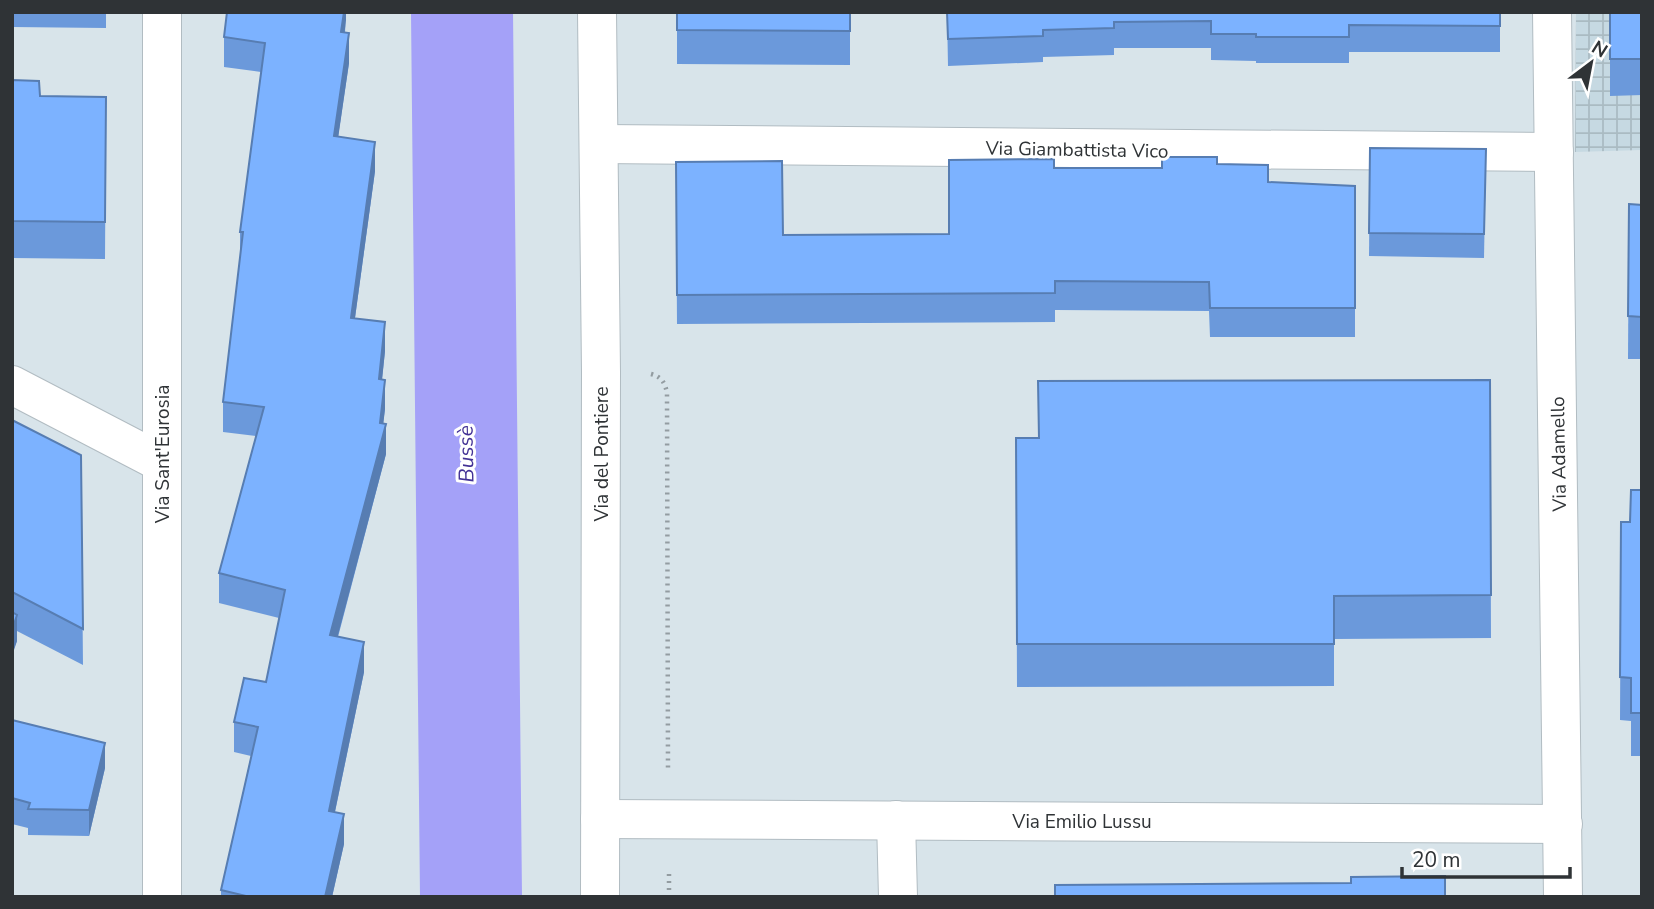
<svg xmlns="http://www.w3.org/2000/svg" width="1654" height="909" font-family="'Nunito Sans',sans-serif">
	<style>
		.industrial { fill: url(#industrial-grid) }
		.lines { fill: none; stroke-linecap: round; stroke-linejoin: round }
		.river { stroke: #a4a1f8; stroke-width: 102 }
		.street-casing { stroke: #b1bcc2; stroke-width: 40 }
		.secondary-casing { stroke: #b1bcc2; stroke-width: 40 }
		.path { stroke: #939ca1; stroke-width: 4.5; stroke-dasharray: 2 5; stroke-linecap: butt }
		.street { stroke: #fff; stroke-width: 38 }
		.secondary { stroke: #fff; stroke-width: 38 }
		.wall { fill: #6b99db }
		.shaded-wall { fill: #577db2 }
		.building { fill: #7cb2ff; stroke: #577db2; stroke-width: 2 }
		.labels { text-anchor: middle; stroke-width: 6; stroke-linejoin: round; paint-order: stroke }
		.street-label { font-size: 19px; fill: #2f3336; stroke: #fff }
		.water-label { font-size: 21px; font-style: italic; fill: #433295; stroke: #fff }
	</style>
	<defs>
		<pattern id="industrial-grid" width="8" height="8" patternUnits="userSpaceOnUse" patternTransform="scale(1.75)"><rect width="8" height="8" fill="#c6d9e2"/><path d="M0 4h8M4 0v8" fill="none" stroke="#aabbc2"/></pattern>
	</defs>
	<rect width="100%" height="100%" fill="#d8e4ea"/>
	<polygon class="industrial" points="1576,12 1642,12 1642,150 1575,152"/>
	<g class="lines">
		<polyline class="river" points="462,12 471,897"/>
		<g class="street-casing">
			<g id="street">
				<polyline points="162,12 162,897"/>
				<polyline points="1552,12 1563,897"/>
				<polyline points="600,144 1554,152"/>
				<polyline points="12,385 162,463"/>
				<polyline points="600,819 1563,824"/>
				<polyline points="896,820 898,897"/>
			</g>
		</g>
		<g class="secondary-casing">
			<polyline id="secondary" points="597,12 601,372 600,897"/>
		</g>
		<g class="path">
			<path d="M651,374c11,3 14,9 16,19l1,377"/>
			<polyline points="669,897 669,870"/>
		</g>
		<use href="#street" class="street"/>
		<use href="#secondary" class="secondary"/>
	</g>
	<g class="wall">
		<polygon points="12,12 106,12 106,28 12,27"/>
		<polygon points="346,12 345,33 349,63 338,137 375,171 355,318 385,351 382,379 385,409 383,423 386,454 338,637 364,672 335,812 344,844 332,897 221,897 221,890 251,756 234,752 234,722 266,682 279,618 219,603 219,573 256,436 223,432 223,402 240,261 240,232 261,72 224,67 224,37"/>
		<polygon points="677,12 850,12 850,65 677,64"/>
		<polygon points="947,12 1500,12 1500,52 1349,52 1349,63 1256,63 1256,61 1211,60 1211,48 1114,48 1114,55 1043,57 1043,62 948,66"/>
		<polygon points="1610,12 1642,12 1642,95 1610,96"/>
		<polygon points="12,80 40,96 106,97 105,259 12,258"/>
		<polygon points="1370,148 1486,149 1484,258 1369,256"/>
		<polygon points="676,162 783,235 949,234 1054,168 1162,168 1217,164 1268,182 1355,186 1355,337 1210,337 1209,311 1055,310 1055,322 677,324"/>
		<polygon points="1629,204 1642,205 1642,359 1628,359"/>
		<polygon points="1490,380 1491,638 1334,639 1334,686 1017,687 1016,438 1039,438"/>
		<polygon points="12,420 81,455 83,665 17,631 17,641 12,653"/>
		<polygon points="1642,490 1642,756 1631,756 1631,721 1620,720 1621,522 1630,522"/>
		<polygon points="12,720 105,768 89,836 28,835 28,828 12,824"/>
	</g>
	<g class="shaded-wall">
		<polygon points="344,12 346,12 346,20 341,62 341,32"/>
		<polygon points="349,33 349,63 334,166 334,136"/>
		<polygon points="375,142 375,171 351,347 351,318"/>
		<polygon points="385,322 385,351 379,409 379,379"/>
		<polygon points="385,380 385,409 381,444 386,424 386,454 330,665 330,635 380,423"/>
		<polygon points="17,615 17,641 13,653 13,627"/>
		<polygon points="364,642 364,672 329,840 329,811"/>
		<polygon points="105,743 105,768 89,836 89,810"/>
		<polygon points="344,814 344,844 332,897 325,897"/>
	</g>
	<g class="building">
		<polygon points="227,12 344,12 341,32 349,33 334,136 375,142 351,318 385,322 379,379 385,380 380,423 386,424 330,635 364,642 329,811 344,814 325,897 250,897 221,890 258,727 234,722 244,678 266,682 285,590 219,573 264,407 223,402 243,232 240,232 265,43 224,37"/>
		<polygon points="677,12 850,12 850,31 677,30"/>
		<polygon points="947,12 1500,12 1500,26 1349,25 1349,37 1256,37 1256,34 1211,34 1211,21 1114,22 1114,28 1043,30 1043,36 948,39"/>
		<rect x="1610" y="12" width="32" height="47"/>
		<polygon points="12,80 39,81 40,96 106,97 105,222 12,221"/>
		<polygon points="1370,148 1486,149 1484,234 1369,233"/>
		<polygon points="1162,157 1217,157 1217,164 1268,165 1268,182 1355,186 1355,308 1210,308 1209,282 1055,281 1055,293 677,295 676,162 782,161 783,235 949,234 949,160 1054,159 1054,168 1162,168"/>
		<polygon points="1629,204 1642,205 1642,317 1628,316"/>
		<polygon points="1490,380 1491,595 1334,596 1334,644 1017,644 1016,438 1039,438 1038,381"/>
		<polygon points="12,420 81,455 83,629 12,592"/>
		<polygon points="1631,490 1642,490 1642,713 1631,713 1631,678 1620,677 1621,522 1630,522"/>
		<polygon points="12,612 17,615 13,627 12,627"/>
		<polygon points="12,720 105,743 89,810 28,809 30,803 12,798"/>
		<polygon points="1445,876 1445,897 1055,897 1055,885 1351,883 1351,877"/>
	</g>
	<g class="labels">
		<g class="street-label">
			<text transform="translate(1077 149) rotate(1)" y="7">Via Giambattista Vico</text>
			<text transform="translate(162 454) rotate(-90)" y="7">Via Sant'Eurosia</text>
			<text transform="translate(601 454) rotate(-90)" y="7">Via del Pontiere</text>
			<text transform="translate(1558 454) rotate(-91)" y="7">Via Adamello</text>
			<text x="1082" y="828">Via Emilio Lussu</text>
		</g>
		<g class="water-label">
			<text transform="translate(466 454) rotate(-91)" y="7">Bussè</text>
		</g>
	</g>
	<rect width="1654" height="909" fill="none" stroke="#2f3336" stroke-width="28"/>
	<g transform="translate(1591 63) rotate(32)" stroke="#ffffff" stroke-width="5" paint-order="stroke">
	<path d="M0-5L12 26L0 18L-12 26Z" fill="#2f3336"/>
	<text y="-10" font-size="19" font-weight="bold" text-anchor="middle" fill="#2f3336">N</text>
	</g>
	<path d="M1402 867v10h168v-10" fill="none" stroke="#2f3336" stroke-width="3.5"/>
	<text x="1412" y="867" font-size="21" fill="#2f3336" stroke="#ffffff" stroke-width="5" paint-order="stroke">20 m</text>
</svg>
